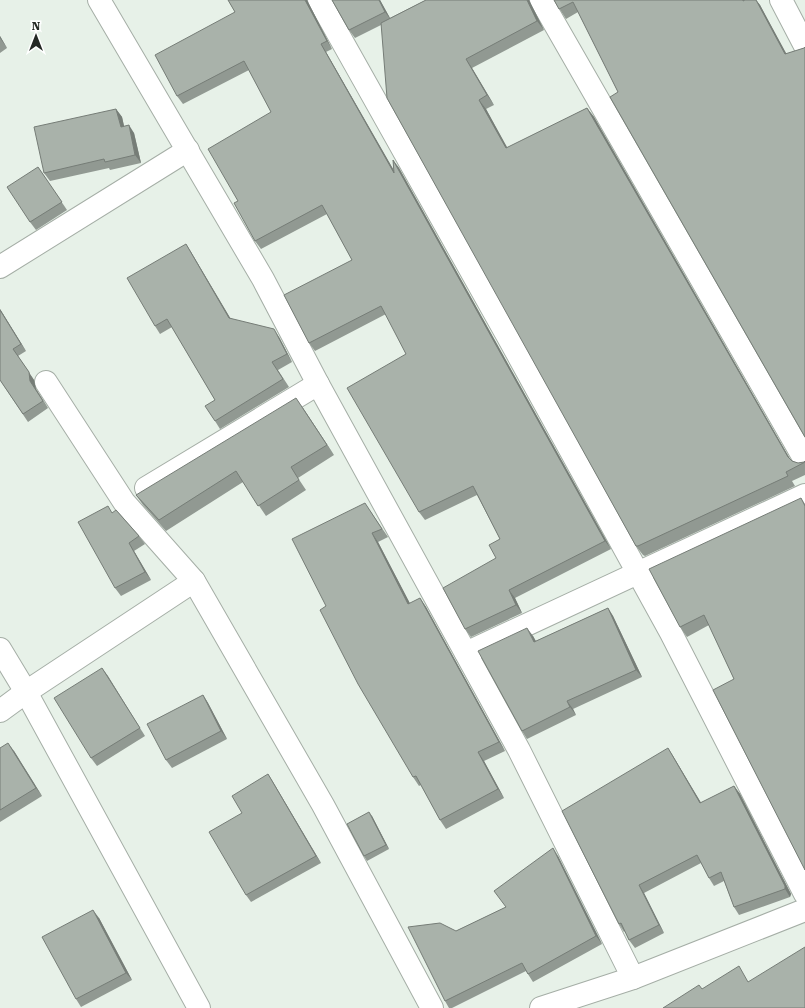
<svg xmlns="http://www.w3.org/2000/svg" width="805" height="1008" font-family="'Roboto Serif',serif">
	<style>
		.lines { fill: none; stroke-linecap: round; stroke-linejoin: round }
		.minor-casing { stroke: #a5aea6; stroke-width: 24 }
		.minor { stroke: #fff; stroke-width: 22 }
		.wall { fill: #919992 }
		.shaded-wall { fill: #767d77 }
		.building { fill: #a9b2aa; stroke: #767d77 }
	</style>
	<rect width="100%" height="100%" fill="#e7f1e8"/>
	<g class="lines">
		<g class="minor-casing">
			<g id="minor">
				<polyline points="99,0 263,279 318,384 519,750 633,978"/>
				<polyline points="319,0 507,335 671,633 805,894"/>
				<polyline points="541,0 805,460"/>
				<polyline points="781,0 805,46"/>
				<polyline points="0,267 188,150"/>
				<polyline points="46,382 124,502 194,581 323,805 432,1008"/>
				<polyline points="146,488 318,384"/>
				<polyline points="0,649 26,692 199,1008"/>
				<polyline points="466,653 805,495"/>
				<polyline points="0,711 26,692 194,581"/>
				<polyline points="541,1008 633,978 805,910"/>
			</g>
		</g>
		<use href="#minor" class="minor"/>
	</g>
	<g class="wall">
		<polygon points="228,0 307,0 332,49 326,52 394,171 393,160 399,168 611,549 515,598 522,613 471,637 465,629 496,558 500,539 477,495 425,520 419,512 406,354 386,314 315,351 309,343 352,260 327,214 261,249 255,241 238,201 271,112 249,70 183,104 177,96 235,12"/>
		<polygon points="332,0 380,0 390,18 426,0 529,0 544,30 472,68 494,105 486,109 507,148 587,108 594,117 790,459 792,461 798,463 804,462 805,461 805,475 792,481 795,486 645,556 643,555 636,546 381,25 355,38 349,30"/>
		<polygon points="554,0 744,0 744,1 745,0 756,0 760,5 786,54 804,48 805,437 618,92 578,12 566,19"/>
		<polygon points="0,36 7,48 0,53"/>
		<polygon points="116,109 122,117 124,126 134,133 141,163 110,170 109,168 50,181 44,173"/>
		<polygon points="38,167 67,210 36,230 30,222"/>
		<polygon points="186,244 191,252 230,318 279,337 292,362 278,370 289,387 220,429 215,421 215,400 172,327 160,334 155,326"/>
		<polygon points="0,309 26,351 18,356 34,380 36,389 48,408 28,422 0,380"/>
		<polygon points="303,408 334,455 298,478 306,490 266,516 243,482 166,531 143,505 136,495"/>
		<polygon points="801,498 805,504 805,870 734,679 709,625 687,637 680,627"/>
		<polygon points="112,512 139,536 145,544 134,551 151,580 121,596 115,588"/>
		<polygon points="371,512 388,537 378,542 410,604 420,598 426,607 505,751 484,761 504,798 446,829 440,820 421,785 419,786 413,777 326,606"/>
		<polygon points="608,608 613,616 642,677 573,709 576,715 527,739 522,731 533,636 536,641"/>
		<polygon points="102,668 145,736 97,766 91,758"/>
		<polygon points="203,695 208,703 227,739 172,768 166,760"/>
		<polygon points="0,748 14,751 42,796 0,822"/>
		<polygon points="668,748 673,756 701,803 734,786 740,794 791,894 790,897 739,915 734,907 724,881 714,886 709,878 701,863 644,893 664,933 635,948 629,940 625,931 624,932 619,924"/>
		<polygon points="268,774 273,782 321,863 251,902 246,895 242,813"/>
		<polygon points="372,816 389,849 367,861 364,856"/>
		<polygon points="558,856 602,944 533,982 526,971 452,1008 449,1008 445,1001 456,931 506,907"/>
		<polygon points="99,918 132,980 81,1007 76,999"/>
	</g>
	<g class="shaded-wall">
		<polygon points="305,0 307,0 332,49 327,41"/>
		<polygon points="379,0 380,0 391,20 385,12"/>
		<polygon points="527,0 529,0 544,30 537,21"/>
		<polygon points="756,0 760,5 792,64 785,54"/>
		<polygon points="0,36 7,48 0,38"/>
		<polygon points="321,44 326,52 400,181 394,173"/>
		<polygon points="466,59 472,68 494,105 487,95"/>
		<polygon points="479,100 486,109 513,158 506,148"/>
		<polygon points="587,108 594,117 794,466 788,457"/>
		<polygon points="116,109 122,117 126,135 121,127"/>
		<polygon points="129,125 134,133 141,163 135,155"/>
		<polygon points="393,160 399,168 611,549 605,541"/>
		<polygon points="186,244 191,252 235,326 229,318"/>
		<polygon points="0,309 26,351 21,344 0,310"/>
		<polygon points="274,329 279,337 292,362 287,354"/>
		<polygon points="13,349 34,380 36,389 48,408 30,381"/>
		<polygon points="296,398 303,408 334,455 327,445"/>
		<polygon points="372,533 378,542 415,613 408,604"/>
		<polygon points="129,543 134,551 151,580 145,572"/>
		<polygon points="509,590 515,598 522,613 516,605"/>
		<polygon points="420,598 426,607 505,751 499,742"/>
		<polygon points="608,608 613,616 642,677 636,670"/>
		<polygon points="527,628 533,636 540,650 534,642"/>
		<polygon points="102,668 108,676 145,736 140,728"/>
		<polygon points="203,695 208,703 227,739 221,731"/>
		<polygon points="567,701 573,709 576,715 570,707"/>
		<polygon points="8,743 14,751 42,796 36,788"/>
		<polygon points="668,748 673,756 706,811 700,803"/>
		<polygon points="478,752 484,761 504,798 498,789"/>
		<polygon points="268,774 273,782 321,863 316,856"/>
		<polygon points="734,786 740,794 791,894 790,897 785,889"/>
		<polygon points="369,812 372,816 389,849 386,845"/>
		<polygon points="553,848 558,856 602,944 596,936"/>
		<polygon points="639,885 644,893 664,933 659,925"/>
		<polygon points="93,910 99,918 132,980 126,973"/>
	</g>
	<g class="building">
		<polygon points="228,0 305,0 327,41 321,44 394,173 393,160 605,541 509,590 516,605 465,629 443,588 496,558 489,545 500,539 473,486 419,512 347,388 406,354 381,306 309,343 284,295 352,260 322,205 255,241 234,203 238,201 208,149 271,112 244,61 177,96 155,55 235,12"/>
		<polygon points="332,0 379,0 385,12 349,30"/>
		<polygon points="426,0 527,0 537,21 466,59 487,95 479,100 506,148 587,108 788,457 792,461 798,463 804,462 805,461 805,462 786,472 788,476 638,546 636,546 387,98 381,23"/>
		<polygon points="554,0 743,0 743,1 745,0 756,0 785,54 804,48 805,47 805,437 610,97 618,92 573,2 559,9"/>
		<polygon points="116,109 121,127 129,125 135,155 105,162 104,159 44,173 34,127"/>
		<polygon points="38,167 62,202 30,222 7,187"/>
		<polygon points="186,244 229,318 274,329 287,354 272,362 283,379 215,421 205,406 215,400 167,319 155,326 127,278"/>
		<polygon points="0,310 21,344 13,349 29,372 30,381 43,401 23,414 0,380"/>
		<polygon points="296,398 327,445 291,467 299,480 258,506 236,471 159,520 136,495"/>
		<polygon points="801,498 805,506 805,870 713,690 734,679 704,615 680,627 649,569"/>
		<polygon points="365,503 382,529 372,533 408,604 420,598 499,742 478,752 498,789 440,820 416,776 413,777 358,684 320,610 326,606 292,539"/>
		<polygon points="108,506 112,513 116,510 139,536 129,543 145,572 115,588 78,522"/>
		<polygon points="608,608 636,670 567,701 570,707 522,731 478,651 527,628 534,642"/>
		<polygon points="102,668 140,728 91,758 54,698"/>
		<polygon points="203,695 221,731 166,760 147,724"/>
		<polygon points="8,743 36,788 0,810 0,748"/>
		<polygon points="668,748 700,803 734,786 785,886 785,889 734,907 721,872 709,878 697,855 639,885 659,925 629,940 621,923 619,924 562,811"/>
		<polygon points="268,774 316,856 246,895 209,832 242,813 232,796"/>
		<polygon points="369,812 386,845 364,856 347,824"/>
		<polygon points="553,848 596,936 528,974 522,963 445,1001 408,927 440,923 456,931 506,907 494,891"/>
		<polygon points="93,910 126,973 76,999 42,937"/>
		<polygon points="805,947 805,1008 663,1008 699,985 702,989 739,966 748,982"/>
	</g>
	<g transform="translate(36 36)" stroke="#ffffff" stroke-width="3" paint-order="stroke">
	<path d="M0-3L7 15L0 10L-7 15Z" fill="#242824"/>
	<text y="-6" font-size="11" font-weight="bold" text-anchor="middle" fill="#242824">N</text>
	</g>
</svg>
